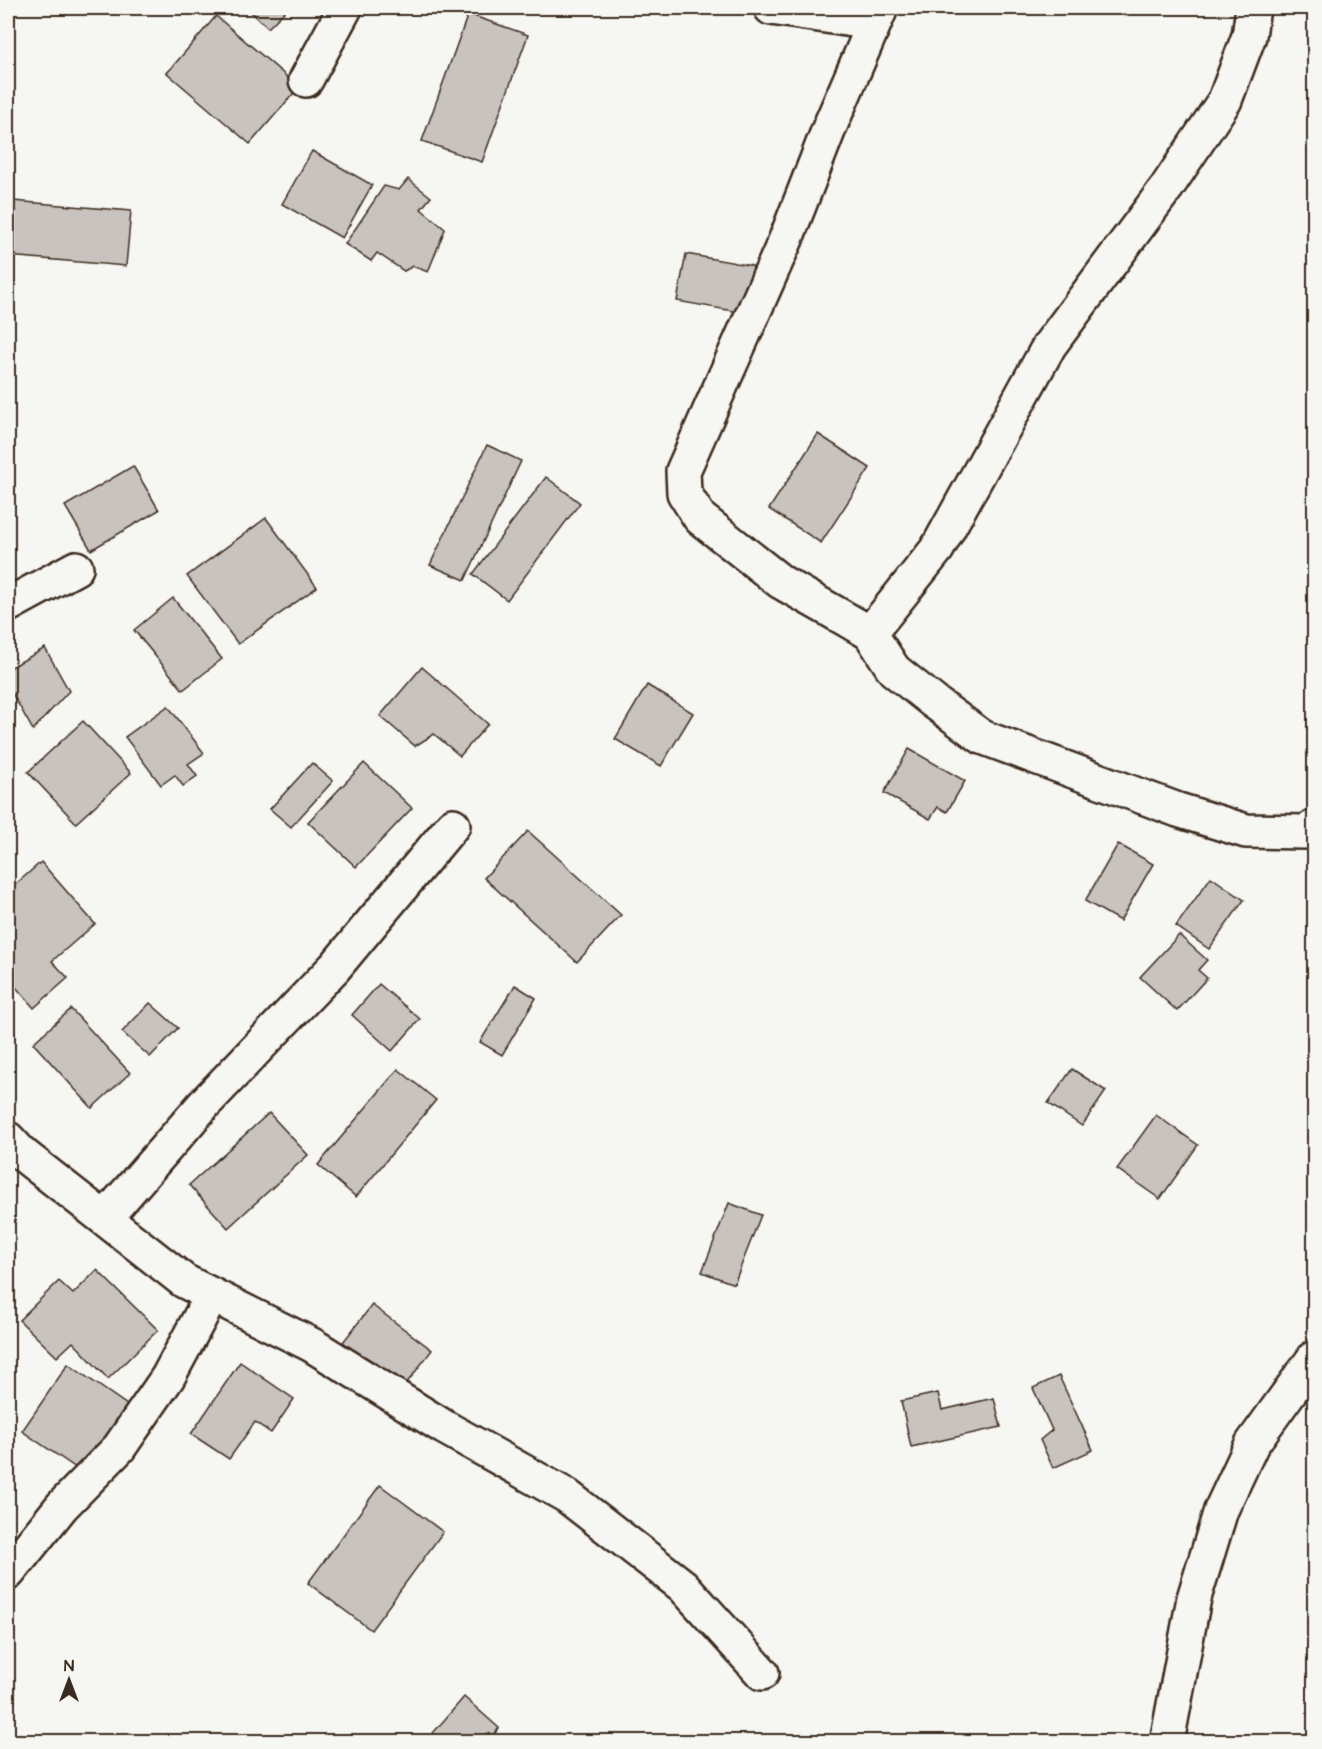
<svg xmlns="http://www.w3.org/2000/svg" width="1322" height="1749" font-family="'Architects Daughter',sans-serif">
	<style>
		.building { fill: #c8c3be; stroke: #3b2a1e; stroke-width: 1.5 }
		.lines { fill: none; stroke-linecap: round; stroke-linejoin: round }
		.minor-casing { stroke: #3b2a1e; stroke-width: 38 }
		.major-casing { stroke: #3b2a1e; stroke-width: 38 }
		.minor { stroke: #f6f6f2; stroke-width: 33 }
		.major { stroke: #f6f6f2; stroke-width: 33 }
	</style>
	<rect width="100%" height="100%" fill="#f6f6f2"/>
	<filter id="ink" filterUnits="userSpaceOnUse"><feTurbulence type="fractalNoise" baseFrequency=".0167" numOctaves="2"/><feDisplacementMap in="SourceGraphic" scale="12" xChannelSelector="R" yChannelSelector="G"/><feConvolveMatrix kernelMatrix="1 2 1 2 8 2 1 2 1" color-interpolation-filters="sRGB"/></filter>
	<g filter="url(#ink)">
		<g class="building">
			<polygon points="247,8 288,8 268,28"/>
			<polygon points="468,14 528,35 482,162 422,141"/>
			<polygon points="216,16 299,87 250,144 167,73"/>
			<polygon points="312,151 372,185 342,238 282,204"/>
			<polygon points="408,179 431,197 421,209 445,229 428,272 413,266 404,271 377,253 371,261 345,244 384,186 399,190"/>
			<polygon points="13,201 131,211 126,266 8,256"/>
			<polygon points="686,254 753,266 744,313 677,301"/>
			<polygon points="818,434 870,468 821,543 769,509"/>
			<polygon points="487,445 521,461 465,580 430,565"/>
			<polygon points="133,466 159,510 91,550 65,506"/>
			<polygon points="546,477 580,503 507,600 473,574"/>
			<polygon points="266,518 317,587 238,644 187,576"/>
			<polygon points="173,598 222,659 183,690 134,630"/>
			<polygon points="45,648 69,691 33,730 8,686 8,669"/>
			<polygon points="422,667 488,724 460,756 434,734 415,746 380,716"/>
			<polygon points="647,685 693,713 661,766 615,739"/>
			<polygon points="168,706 204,753 188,764 197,776 183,786 175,775 161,785 125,737"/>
			<polygon points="83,721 131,773 76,823 28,772"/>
			<polygon points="909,749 965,781 947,812 938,807 930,819 884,793"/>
			<polygon points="312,763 333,781 291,827 270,809"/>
			<polygon points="364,763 412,808 356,867 308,822"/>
			<polygon points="528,831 621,915 577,962 484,878"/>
			<polygon points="1118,844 1153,864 1120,921 1085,901"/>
			<polygon points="41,862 95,924 52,961 68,978 34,1008 8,978 8,920 13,915 8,908 8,891"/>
			<polygon points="1211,877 1244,900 1209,949 1176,926"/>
			<polygon points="1179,935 1207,960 1198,970 1207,978 1177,1011 1140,977"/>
			<polygon points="379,984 420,1019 392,1051 352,1015"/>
			<polygon points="515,985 536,998 502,1055 480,1042"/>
			<polygon points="150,1003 178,1028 150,1057 122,1032"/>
			<polygon points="71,1009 130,1073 92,1108 33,1043"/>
			<polygon points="398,1069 436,1100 356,1197 318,1165"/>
			<polygon points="1072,1069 1106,1091 1082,1126 1048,1103"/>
			<polygon points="269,1113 308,1155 228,1228 189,1185"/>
			<polygon points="1156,1115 1198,1145 1160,1199 1117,1169"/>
			<polygon points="729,1203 761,1215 734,1284 702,1272"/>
			<polygon points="97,1270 158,1330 108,1379 73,1342 57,1357 19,1320 59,1281 73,1294"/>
			<polygon points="372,1305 432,1350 403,1388 343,1342"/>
			<polygon points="240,1362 294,1399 271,1433 255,1422 229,1459 191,1434"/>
			<polygon points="68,1364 127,1405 82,1472 22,1431"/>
			<polygon points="1059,1376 1093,1450 1053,1468 1040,1440 1052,1430 1033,1388"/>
			<polygon points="938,1393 942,1410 994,1398 1001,1427 911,1447 901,1401"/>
			<polygon points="380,1485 443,1532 371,1630 308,1583"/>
			<polygon points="464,1697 499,1728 488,1742 428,1742 427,1740"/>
		</g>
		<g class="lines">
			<g class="minor-casing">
				<g id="minor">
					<polyline points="771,8 873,23"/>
					<polyline points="881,8 830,126 786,239 683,471 684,493 700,518 781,582 870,633 894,670 934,702 982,737 1178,810 1246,831 1305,832 1314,827"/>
					<polyline points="306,80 345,8"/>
					<polyline points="8,605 76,568"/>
					<polyline points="870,633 937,549 1049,346 1167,187 1225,100 1249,36 1253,8"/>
					<polyline points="8,1139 22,1154 184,1281 312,1345 444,1427 567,1496 683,1586 762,1673"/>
					<polyline points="105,1218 206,1102 335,967 453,825"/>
					<polyline points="8,1573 62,1506 119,1448 168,1377 212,1295"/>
				</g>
			</g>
			<g class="major-casing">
				<polyline id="major" points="1167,1742 1194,1598 1221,1510 1252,1444 1314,1358"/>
			</g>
			<use href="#minor" class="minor"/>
			<use href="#major" class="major"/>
		</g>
	</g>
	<rect width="1322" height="1749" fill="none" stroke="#f6f6f2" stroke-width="30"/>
	<rect x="15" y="15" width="1292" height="1719" fill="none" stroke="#3b2a1e" stroke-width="2" filter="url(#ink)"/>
	<g transform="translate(69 1680)" stroke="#f6f6f2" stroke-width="4.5" paint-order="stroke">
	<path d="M0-4.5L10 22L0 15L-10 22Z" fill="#3b2a1e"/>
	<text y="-9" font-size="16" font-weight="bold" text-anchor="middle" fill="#3b2a1e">N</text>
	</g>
</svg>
